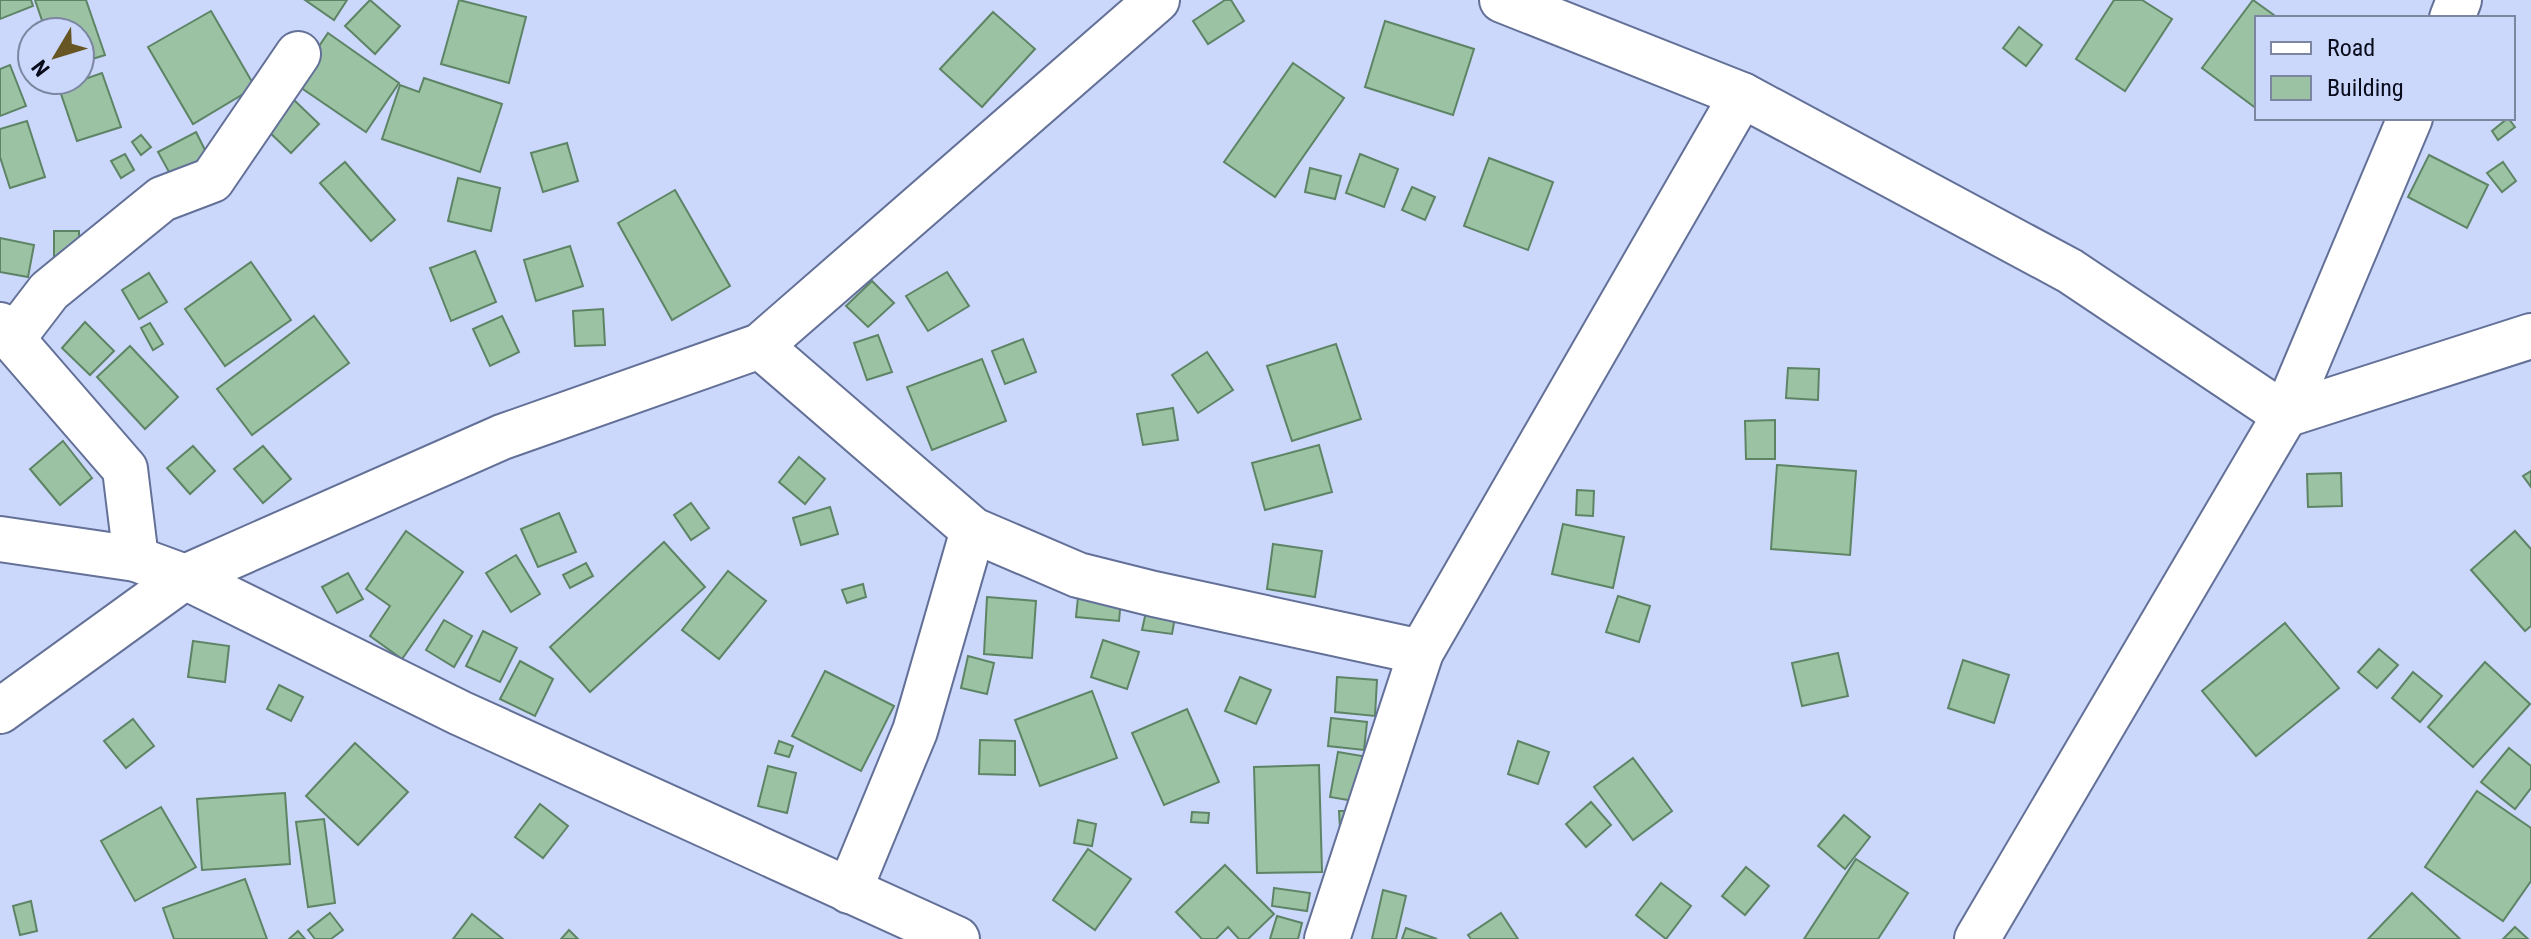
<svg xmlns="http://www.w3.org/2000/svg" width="2531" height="939" font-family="'Roboto Condensed',sans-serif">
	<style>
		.building { fill: #9bc3a3; stroke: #5d8465; stroke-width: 2 }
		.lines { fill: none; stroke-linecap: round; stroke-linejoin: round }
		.minor-casing { stroke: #637097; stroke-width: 48 }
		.minor { stroke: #fff; stroke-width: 44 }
	</style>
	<rect width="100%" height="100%" fill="#cbd7fb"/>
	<g class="building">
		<polygon points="0,0 31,0 33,6 0,19"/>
		<polygon points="35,0 86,0 105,55 80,63 80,32 46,32"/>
		<polygon points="305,0 347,0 334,20"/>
		<polygon points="370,0 400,26 375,54 345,26"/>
		<polygon points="459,0 526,17 509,83 441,64"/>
		<polygon points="1225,0 1231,0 1244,21 1208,44 1193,21"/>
		<polygon points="2114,0 2142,0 2172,19 2125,91 2076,59"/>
		<polygon points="2253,0 2278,18 2257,18 2257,109 2202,68"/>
		<polygon points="211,11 255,87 193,124 148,47"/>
		<polygon points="993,12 1035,49 982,107 940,69"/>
		<polygon points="1385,21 1474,49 1453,115 1365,87"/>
		<polygon points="2019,27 2042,45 2026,66 2003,48"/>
		<polygon points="328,33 399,83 366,132 294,83"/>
		<polygon points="1293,63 1344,98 1275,197 1224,162"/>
		<polygon points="10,65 26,106 0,116 0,69"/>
		<polygon points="102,73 121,127 77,141 59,88"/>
		<polygon points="424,78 502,104 480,172 382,139 400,85 419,92"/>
		<polygon points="292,98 319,124 291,153 264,127"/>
		<polygon points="2508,118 2515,127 2498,140 2492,131"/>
		<polygon points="27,121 45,177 10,188 0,157 0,129"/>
		<polygon points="196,132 211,162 174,181 158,152"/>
		<polygon points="141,135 151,147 141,155 132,142"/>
		<polygon points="567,143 578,181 543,192 531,153"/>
		<polygon points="125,154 134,170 121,178 111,161"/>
		<polygon points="1360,154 1398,169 1384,207 1346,193"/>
		<polygon points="2429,155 2488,185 2467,228 2408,197"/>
		<polygon points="1489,158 1553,182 1528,250 1464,226"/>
		<polygon points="345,162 395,220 371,241 320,183"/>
		<polygon points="2503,162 2516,181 2502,192 2487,173"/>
		<polygon points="1310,168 1341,176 1335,199 1305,192"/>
		<polygon points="458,178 500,188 491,231 448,221"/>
		<polygon points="1412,187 1435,197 1425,220 1402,210"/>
		<polygon points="675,190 730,286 672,320 618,223"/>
		<polygon points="54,231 79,231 79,264 54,263"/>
		<polygon points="0,238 34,245 28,277 0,272"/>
		<polygon points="570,246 583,286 536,301 524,260"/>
		<polygon points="475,251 496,302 451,321 430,268"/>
		<polygon points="251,262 291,320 225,366 185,309"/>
		<polygon points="947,272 969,306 928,331 906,296"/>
		<polygon points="149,273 167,302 139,319 122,290"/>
		<polygon points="872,281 894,303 868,327 846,306"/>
		<polygon points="603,309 605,345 575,346 573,311"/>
		<polygon points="314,316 349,363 252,435 217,389"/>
		<polygon points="502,316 519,352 490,366 473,329"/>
		<polygon points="85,322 114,351 90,375 62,348"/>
		<polygon points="150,323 163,344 153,350 141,328"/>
		<polygon points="878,335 892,372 867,380 854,343"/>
		<polygon points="1023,339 1036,372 1005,384 992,351"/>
		<polygon points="1336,344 1361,419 1292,441 1267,366"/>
		<polygon points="130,346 178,397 145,429 97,377"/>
		<polygon points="1207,352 1233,390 1198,413 1172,375"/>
		<polygon points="982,359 1006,421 932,450 907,387"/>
		<polygon points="1788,368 1819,369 1818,400 1786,398"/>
		<polygon points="1173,408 1178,440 1143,445 1137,414"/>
		<polygon points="1775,420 1775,459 1746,459 1745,421"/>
		<polygon points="63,441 92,478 60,505 30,469"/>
		<polygon points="1319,445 1332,492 1265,510 1252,463"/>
		<polygon points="193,446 215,471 190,494 167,468"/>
		<polygon points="263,446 291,479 263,503 234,469"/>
		<polygon points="799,457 825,479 805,504 779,482"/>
		<polygon points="1777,465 1856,471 1850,555 1771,549"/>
		<polygon points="2531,471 2531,487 2523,476"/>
		<polygon points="2341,473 2342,506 2308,507 2307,474"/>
		<polygon points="1577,490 1594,491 1593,516 1576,515"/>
		<polygon points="691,503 709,528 691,540 674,515"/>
		<polygon points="830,507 838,534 801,545 793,518"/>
		<polygon points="559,513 576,552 538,567 521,529"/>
		<polygon points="1563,524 1624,537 1613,588 1552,574"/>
		<polygon points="406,531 463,572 402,659 370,636 390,606 366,589"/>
		<polygon points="2515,531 2531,549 2531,626 2525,631 2471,570"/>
		<polygon points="664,542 705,587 590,692 550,647"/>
		<polygon points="1273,544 1322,551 1315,597 1267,589"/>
		<polygon points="516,555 540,594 511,612 486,573"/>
		<polygon points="586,563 593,576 570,588 563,575"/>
		<polygon points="728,571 766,601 719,659 682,630"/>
		<polygon points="348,573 363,599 337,613 322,587"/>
		<polygon points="863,584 866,597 847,603 842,590"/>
		<polygon points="1618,596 1650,606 1639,642 1606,632"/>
		<polygon points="987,597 1036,601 1032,658 984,654"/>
		<polygon points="1078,597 1121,599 1119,621 1076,617"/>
		<polygon points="1146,612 1175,617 1172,634 1142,630"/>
		<polygon points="444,620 472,636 454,667 426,650"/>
		<polygon points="2285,623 2339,688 2256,756 2202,691"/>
		<polygon points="483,631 517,648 500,682 466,666"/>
		<polygon points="1103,640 1139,652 1127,689 1091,677"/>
		<polygon points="193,641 229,646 225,682 188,677"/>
		<polygon points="2379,649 2398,665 2377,688 2358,672"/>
		<polygon points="1838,653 1848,696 1802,706 1792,663"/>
		<polygon points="968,656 994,663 987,694 961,688"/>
		<polygon points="1963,660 2009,675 1994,723 1948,708"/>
		<polygon points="520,661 553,679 535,716 500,699"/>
		<polygon points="2485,662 2530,704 2473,767 2428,727"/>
		<polygon points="825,671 894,706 861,771 792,736"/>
		<polygon points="2413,672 2442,696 2420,722 2392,698"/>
		<polygon points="1240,677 1271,690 1256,724 1225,711"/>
		<polygon points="1337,677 1377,680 1375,716 1335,712"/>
		<polygon points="279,685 303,697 291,721 267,709"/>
		<polygon points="1092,691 1117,758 1040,786 1015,720"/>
		<polygon points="1187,709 1219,782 1164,805 1132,733"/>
		<polygon points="1331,718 1367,722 1364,750 1328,746"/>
		<polygon points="133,719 154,746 126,768 104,741"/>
		<polygon points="980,740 1015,741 1015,775 979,774"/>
		<polygon points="779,741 793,746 789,757 775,753"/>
		<polygon points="1518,741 1549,752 1538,784 1508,774"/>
		<polygon points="355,743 408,792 358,845 306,796"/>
		<polygon points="2509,748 2531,766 2531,788 2515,809 2481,782"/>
		<polygon points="1338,752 1368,757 1360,802 1330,797"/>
		<polygon points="1633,758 1672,811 1633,840 1594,787"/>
		<polygon points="1319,765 1322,872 1257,873 1254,767"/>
		<polygon points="768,766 796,773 787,813 758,806"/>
		<polygon points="2477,791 2531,828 2531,881 2503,921 2425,867"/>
		<polygon points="285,793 290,864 202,870 197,799"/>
		<polygon points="1591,802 1611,825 1586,847 1566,824"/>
		<polygon points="540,804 568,826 543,858 515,837"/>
		<polygon points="161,807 196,867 135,901 101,841"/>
		<polygon points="1339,811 1349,811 1340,829"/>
		<polygon points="1192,812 1209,813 1208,823 1191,822"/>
		<polygon points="1844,815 1870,837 1845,869 1818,846"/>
		<polygon points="324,819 335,903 308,907 296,822"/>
		<polygon points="1078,820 1096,824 1092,846 1074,843"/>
		<polygon points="1088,849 1131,879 1095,930 1053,900"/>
		<polygon points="1856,859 1908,893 1878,939 1804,939"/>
		<polygon points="1225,865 1274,914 1248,939 1239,939 1228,927 1216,939 1202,939 1176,912"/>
		<polygon points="1746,867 1769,886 1745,915 1722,896"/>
		<polygon points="245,879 267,939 174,939 163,908"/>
		<polygon points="1661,883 1691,906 1666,939 1636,915"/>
		<polygon points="1274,888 1310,893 1307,911 1272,906"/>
		<polygon points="1383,890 1406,896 1396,939 1372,939"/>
		<polygon points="2412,893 2460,939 2368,939"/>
		<polygon points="31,901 37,931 20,935 13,906"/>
		<polygon points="330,913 343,930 331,939 315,939 308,930"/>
		<polygon points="1501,913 1518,939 1471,939 1468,935"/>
		<polygon points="472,914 503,939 453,939"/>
		<polygon points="1277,916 1302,923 1298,939 1270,939"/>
		<polygon points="2515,927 2528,939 2503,939"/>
		<polygon points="1406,928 1437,939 1402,939"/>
		<polygon points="569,930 578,939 561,939"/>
		<polygon points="298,931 305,939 289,939"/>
	</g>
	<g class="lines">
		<g class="minor-casing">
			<g id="minor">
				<polyline points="1502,0 1742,95 2070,271 2285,415 2531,336"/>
				<polyline points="2452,18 2459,0"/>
				<polyline points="0,325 125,469 136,559 185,577 460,713 957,939"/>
				<polyline points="13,338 49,291 162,199 212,180 298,54"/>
				<polyline points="760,346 973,530 1078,575 1154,594 1421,652"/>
				<polyline points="0,539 136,559"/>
				<polyline points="0,711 185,577 502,437 760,346 1157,0"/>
				<polyline points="849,891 915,731 973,530"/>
				<polyline points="1327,939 1421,652 1742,95"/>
				<polyline points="1977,939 2285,415 2410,118"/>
			</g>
		</g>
		<use href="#minor" class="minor"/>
	</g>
	<rect x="2255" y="16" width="260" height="104" fill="#cbd7fb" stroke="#7d86a1" stroke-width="2"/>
	<rect x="2271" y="42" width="40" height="12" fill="#ffffff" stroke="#7d86a1" stroke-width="2"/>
	<text x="2327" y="56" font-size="24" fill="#080c1b">Road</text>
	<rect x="2271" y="76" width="40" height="24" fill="#9bc3a3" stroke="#7d86a1" stroke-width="2"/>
	<text x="2327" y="96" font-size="24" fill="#080c1b">Building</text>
	<g transform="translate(56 56) rotate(232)"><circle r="38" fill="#cbd7fb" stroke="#7d86a1" stroke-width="2"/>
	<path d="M0-6L14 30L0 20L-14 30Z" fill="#675624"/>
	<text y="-12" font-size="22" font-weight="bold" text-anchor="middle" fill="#080c1b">N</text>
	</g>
</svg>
